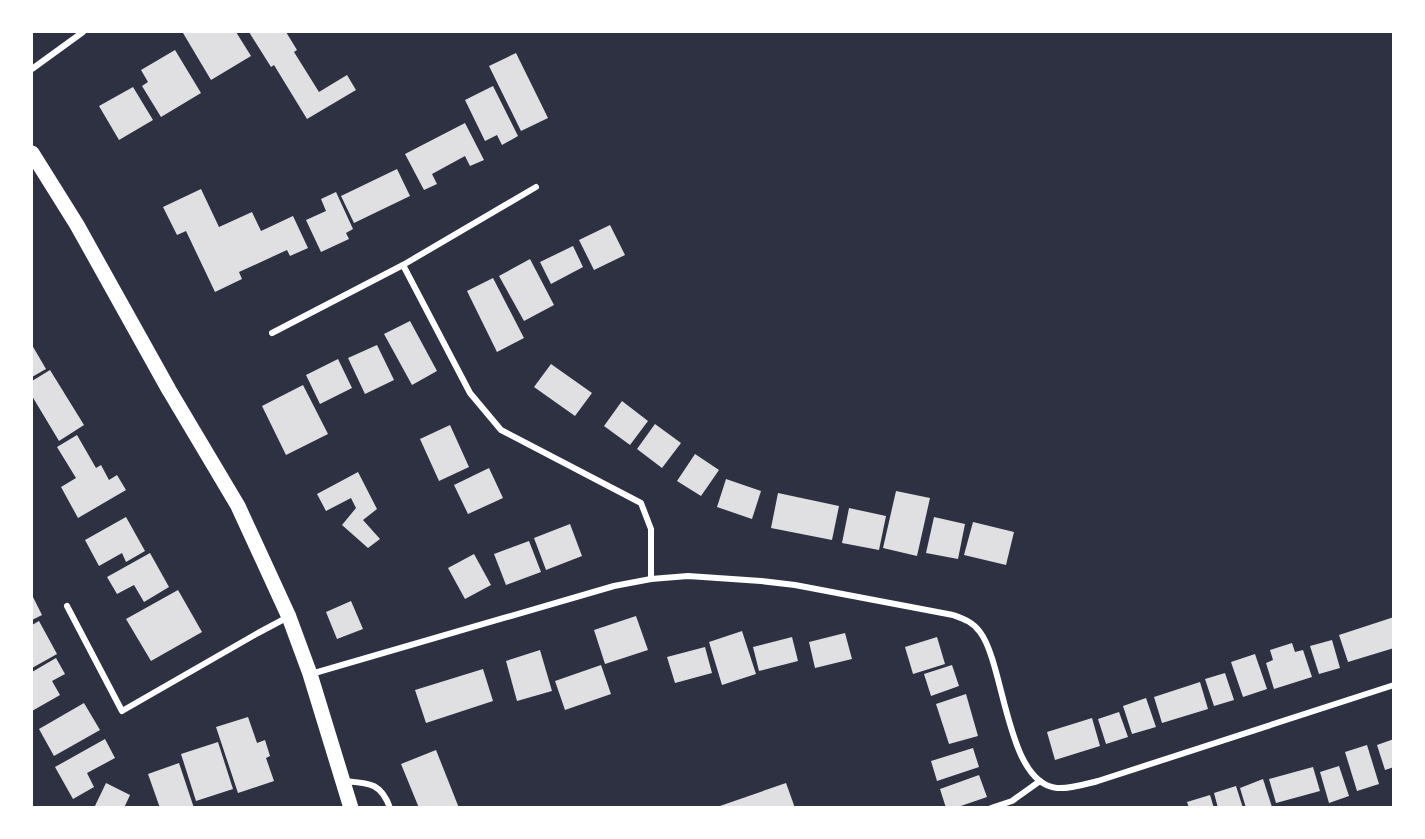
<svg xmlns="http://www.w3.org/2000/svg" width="1425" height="839" font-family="'IBM Plex Sans',sans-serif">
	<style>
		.building { fill: #e0e0e3 }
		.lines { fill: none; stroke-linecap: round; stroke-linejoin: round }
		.minor { stroke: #fff; stroke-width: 6 }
		.primary { stroke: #fff; stroke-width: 15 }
	</style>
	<rect width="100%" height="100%" fill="#2d3142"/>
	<g class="building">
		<polygon points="186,32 236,32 251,56 211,80 183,33"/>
		<polygon points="249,32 286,32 297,50 294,52 319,92 347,75 356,90 307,119 274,65 271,67"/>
		<polygon points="175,50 201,93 161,117 142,86 148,82 141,70"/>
		<polygon points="516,53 548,118 521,131 489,66"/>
		<polygon points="493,86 518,136 502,145 497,135 485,141 465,100"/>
		<polygon points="133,87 153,120 119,140 99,106"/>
		<polygon points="465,123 484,160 470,166 465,156 432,174 437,184 424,190 405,154"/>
		<polygon points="397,169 410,196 354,223 341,196"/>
		<polygon points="201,189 219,227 252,212 261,231 293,216 308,248 290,256 287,250 239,272 242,279 215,292 186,231 177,235 163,207"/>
		<polygon points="336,192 353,229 346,233 349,239 321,252 306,220 326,211 321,199"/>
		<polygon points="610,225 625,255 594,270 579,240"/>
		<polygon points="573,246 583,267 551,284 540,262"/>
		<polygon points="530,259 554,305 524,321 499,276"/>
		<polygon points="493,278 524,338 497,352 467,291"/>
		<polygon points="410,321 437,371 412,385 384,334"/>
		<polygon points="32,345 46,369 32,377"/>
		<polygon points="377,345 394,380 365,394 348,358"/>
		<polygon points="338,359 352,388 320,404 306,375"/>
		<polygon points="551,364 592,393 575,416 534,387"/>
		<polygon points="50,370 84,425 59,441 32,396 32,381"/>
		<polygon points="303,385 328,434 286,455 262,406"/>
		<polygon points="622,401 648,421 630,445 604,426"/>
		<polygon points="655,424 681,443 662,468 637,449"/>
		<polygon points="450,425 469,467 439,481 420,439"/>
		<polygon points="77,435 96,468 101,465 109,480 117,475 126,490 78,518 61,487 76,478 57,447"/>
		<polygon points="695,454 719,470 701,496 677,481"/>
		<polygon points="489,468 503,498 468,514 454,485"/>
		<polygon points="358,472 377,509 363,520 380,539 368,548 342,525 356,508 351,498 326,511 317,494"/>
		<polygon points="726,479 761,491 752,519 717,507"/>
		<polygon points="896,491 930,498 917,556 883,548"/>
		<polygon points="778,493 839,506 832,540 771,528"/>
		<polygon points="849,508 886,516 879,550 842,543"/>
		<polygon points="126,517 145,551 126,562 122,553 99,566 85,540"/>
		<polygon points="934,517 965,524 958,559 926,553"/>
		<polygon points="973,522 1014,532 1006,565 964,555"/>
		<polygon points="570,524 582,556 546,570 534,538"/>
		<polygon points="529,541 541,572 506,585 494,554"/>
		<polygon points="150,553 169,587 144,602 134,585 117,594 107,577"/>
		<polygon points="474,554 491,585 465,599 448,568"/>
		<polygon points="178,590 202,632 151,661 126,619"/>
		<polygon points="32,595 42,615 32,620"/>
		<polygon points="351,601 363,629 337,639 326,612"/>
		<polygon points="636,616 648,650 605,664 594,630"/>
		<polygon points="1394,617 1394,648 1348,662 1339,635"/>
		<polygon points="39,621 57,654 32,668 32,625"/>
		<polygon points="742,631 756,674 722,685 709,642"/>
		<polygon points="845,633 852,659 815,668 809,642"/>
		<polygon points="792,637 798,661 759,671 753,647"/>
		<polygon points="937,637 945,664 913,674 905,647"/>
		<polygon points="1332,640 1340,668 1319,674 1310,646"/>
		<polygon points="1292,643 1295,652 1303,650 1312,677 1274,689 1266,663 1273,660 1270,650"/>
		<polygon points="705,647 712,673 675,683 667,657"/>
		<polygon points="540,650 552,691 517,701 506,661"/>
		<polygon points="1255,654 1267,689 1243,697 1231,662"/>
		<polygon points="56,658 65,674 52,681 60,695 32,711 32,672"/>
		<polygon points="601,665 611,694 565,710 555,681"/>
		<polygon points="952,665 959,686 931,696 924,674"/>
		<polygon points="483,669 493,701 426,723 415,690"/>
		<polygon points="1225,673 1234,700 1214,706 1205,679"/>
		<polygon points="1200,682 1208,709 1162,723 1154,697"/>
		<polygon points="966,694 978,736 949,744 936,704"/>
		<polygon points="1146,698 1156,727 1132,734 1123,706"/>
		<polygon points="84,703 100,730 54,756 39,729"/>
		<polygon points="1119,712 1128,737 1106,744 1098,719"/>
		<polygon points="248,717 257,743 265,740 270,756 266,758 274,781 238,793 216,727"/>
		<polygon points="1092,718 1100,746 1055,760 1047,732"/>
		<polygon points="105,739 115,758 87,773 94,787 73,799 55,767"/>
		<polygon points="1394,739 1394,767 1385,770 1377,745"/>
		<polygon points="218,742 233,789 196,801 181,754"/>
		<polygon points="1367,745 1379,784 1357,791 1345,752"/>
		<polygon points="973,748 979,767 937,781 931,761"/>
		<polygon points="436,750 459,808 419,808 401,764"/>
		<polygon points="179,763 194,808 160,808 148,774"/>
		<polygon points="1339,766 1349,796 1329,803 1320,772"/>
		<polygon points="1313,767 1320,791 1276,803 1269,779"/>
		<polygon points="979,775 987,797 955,808 946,808 940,789"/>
		<polygon points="1263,779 1272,807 1246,808 1240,788"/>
		<polygon points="106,783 130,795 124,808 94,808"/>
		<polygon points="786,783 795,808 717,808 717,807"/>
		<polygon points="1236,786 1243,808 1218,808 1214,793"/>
		<polygon points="1210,795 1214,808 1189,808 1187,802"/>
	</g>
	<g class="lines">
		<g class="minor">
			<polyline points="32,69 83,32"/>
			<polyline points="403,265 470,393 501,430 641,503 651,529 651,579"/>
			<polyline points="272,333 403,265 536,187"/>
			<polyline points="67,606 122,711 258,633 288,617"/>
			<path d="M311,674l303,-88 37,-7 37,-3 73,5 34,4 158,30c11,4 20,7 27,17 25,33 26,151 77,156 14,1 28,-4 41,-7l296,-96"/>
			<path d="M344,781c24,2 37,1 46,27"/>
			<polyline points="991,808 1012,801 1040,781"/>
		</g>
		<polyline class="primary" points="32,153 77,225 169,390 238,506 289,617 310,674 351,808"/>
	</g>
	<rect width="1425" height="839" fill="none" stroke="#ffffff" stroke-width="66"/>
</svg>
